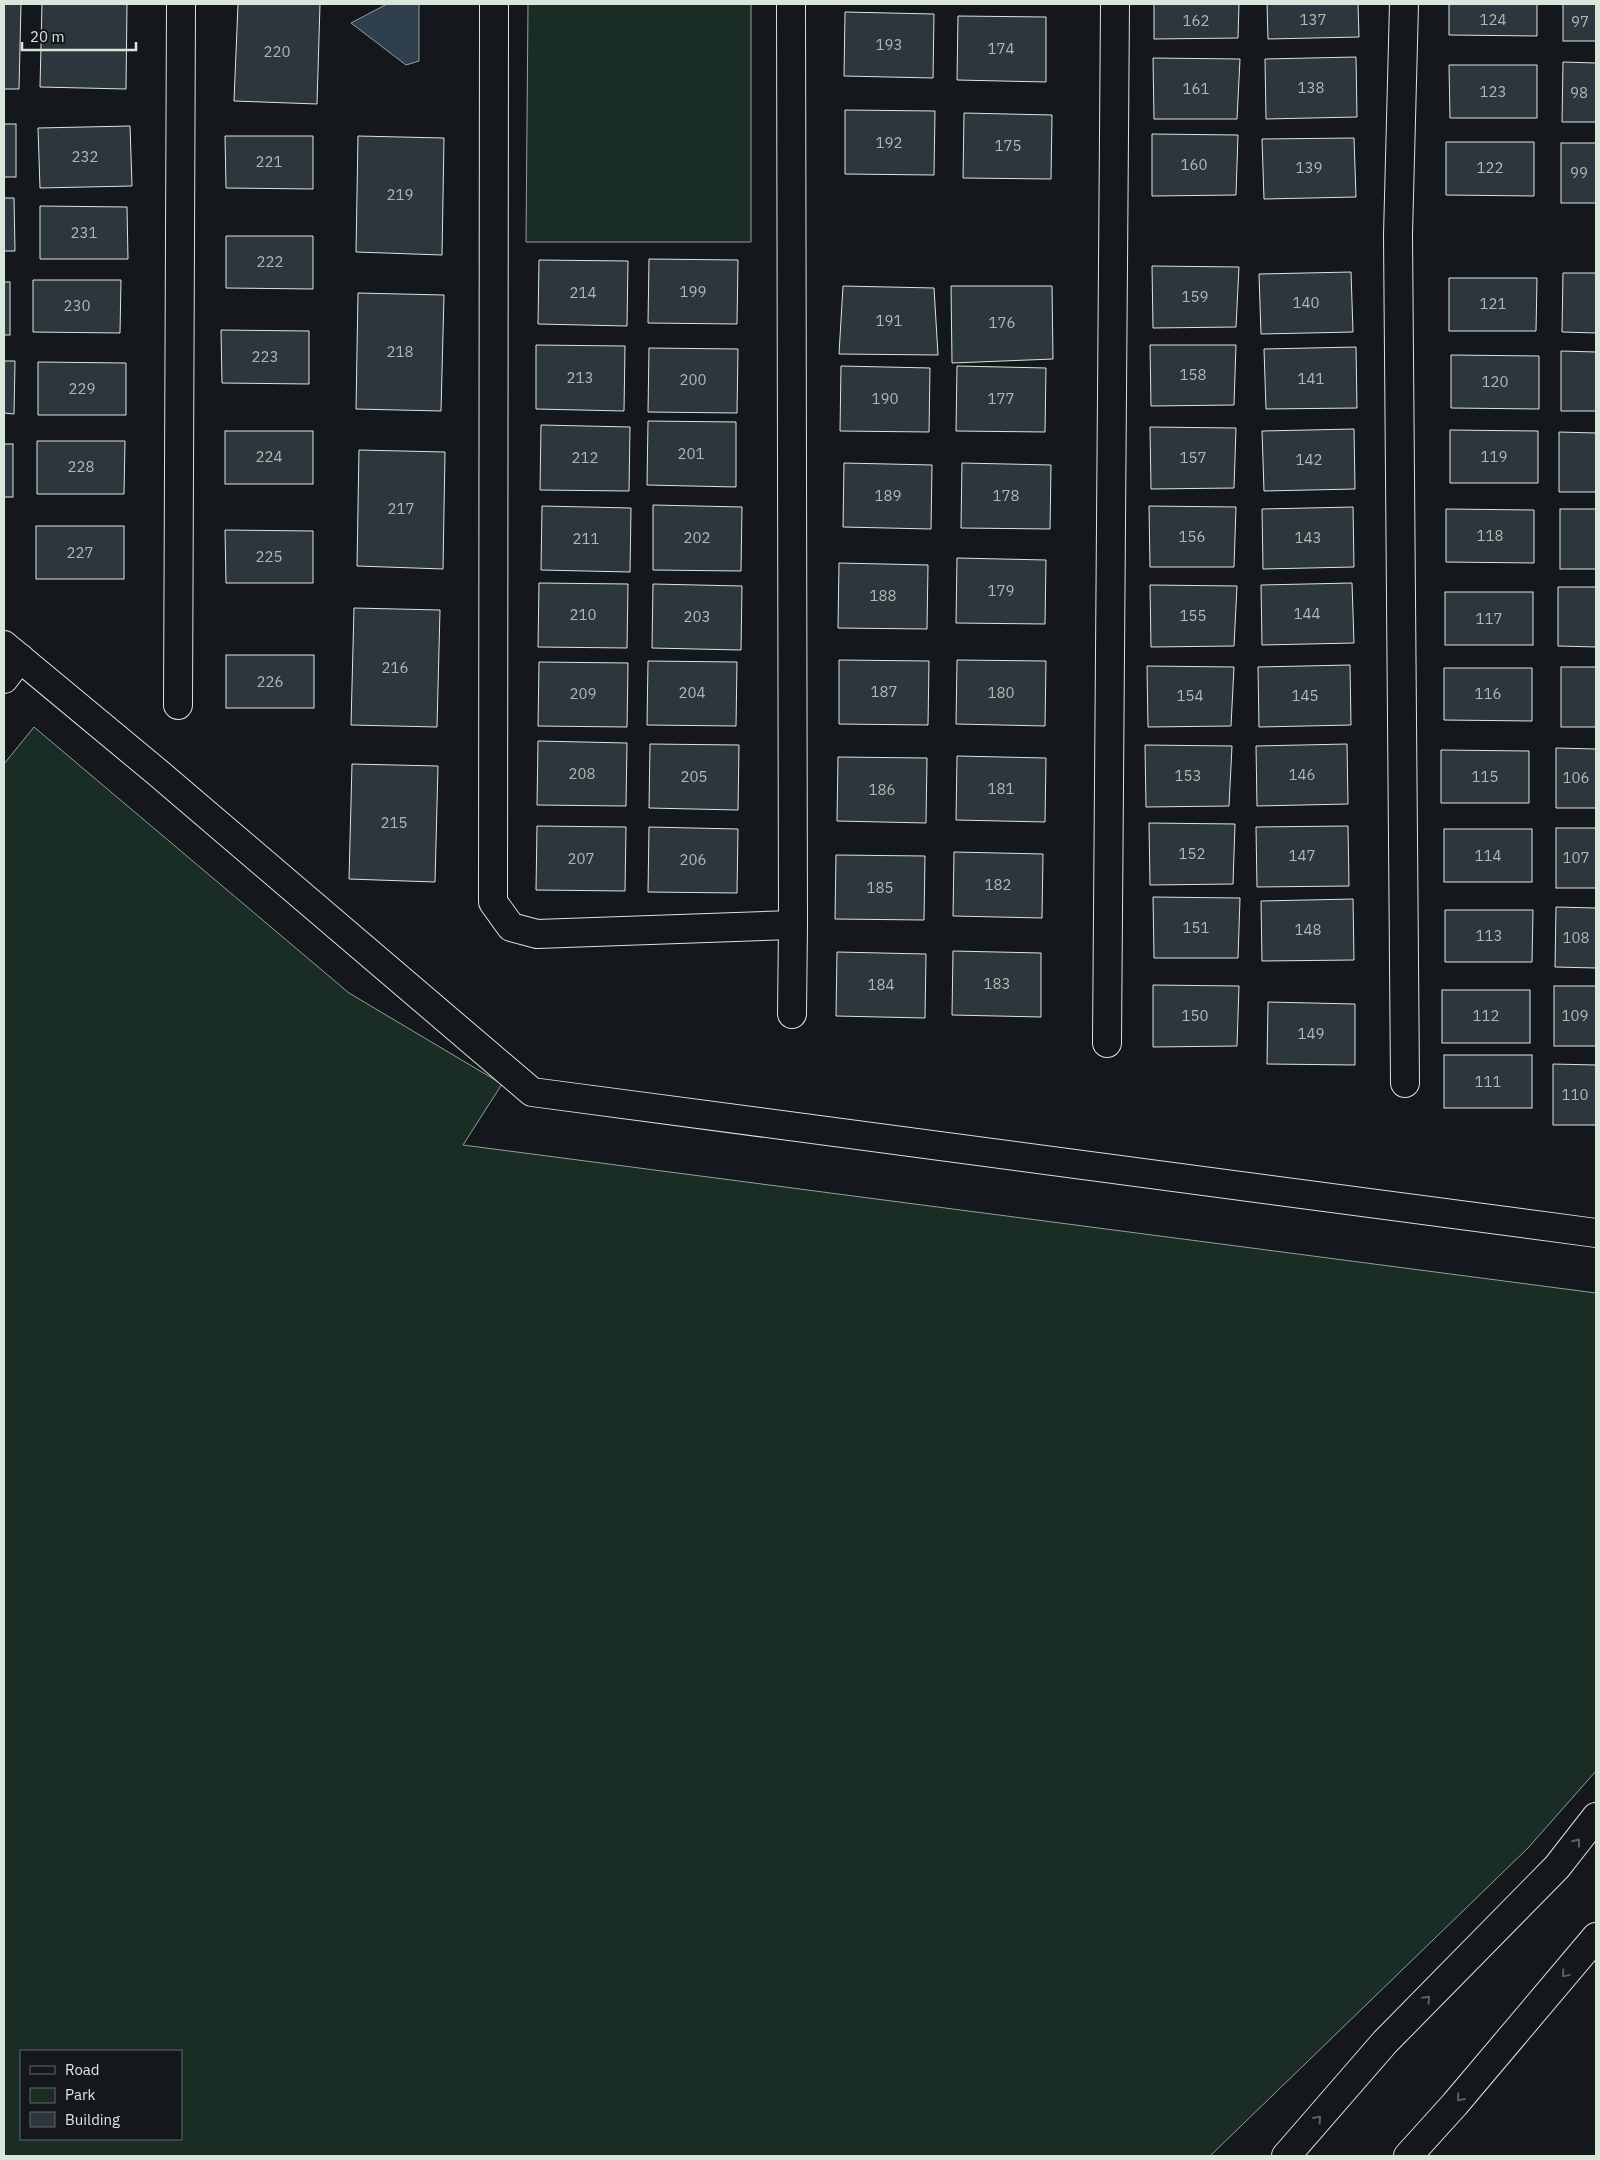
<svg xmlns="http://www.w3.org/2000/svg" width="1600" height="2160" font-family="'IBM Plex Sans',sans-serif">
	<style>
		.green { fill: #1a2d24; stroke: #939e99; fill-rule: evenodd }
		.water { fill: #2f3f4d; stroke: #939e99 }
		.building { fill: #2c363c; stroke: #d8e6dc }
		.lines { fill: none; stroke-linecap: round; stroke-linejoin: round }
		.minor-casing { stroke: #d8e6dc; stroke-width: 30 }
		.minor { stroke: #14181c; stroke-width: 28 }
		.oneway { stroke: #59605f }
		.labels { text-anchor: middle; stroke-width: 4; stroke-linejoin: round; paint-order: stroke }
		.number-label { font-size: 15px; fill: #adbab4 }
	</style>
	<rect width="100%" height="100%" fill="#14181c"/>
	<g class="green">
		<polygon points="528,4 751,4 751,242 526,242"/>
		<path d="M34,727l315,266 153,91 -39,61 1133,148v478l-68,77 -318,308h-1206v-1392zM21,2051h160v88h-160z"/>
	</g>
	<polygon class="water" points="387,4 419,4 419,61 406,65 351,23"/>
	<g class="building">
		<polygon points="4,4 21,4 19,89 4,89"/>
		<polygon points="42,4 127,4 126,89 40,87"/>
		<polygon points="238,4 320,4 317,104 234,101"/>
		<polygon points="1154,4 1239,4 1238,38 1154,39"/>
		<polygon points="1267,4 1358,4 1359,37 1268,39"/>
		<polygon points="1449,4 1537,4 1537,36 1449,35"/>
		<rect x="1563" y="4" width="33" height="37"/>
		<polygon points="845,12 934,14 933,78 844,76"/>
		<polygon points="958,16 1046,17 1046,82 957,80"/>
		<polygon points="1356,57 1357,117 1266,119 1265,59"/>
		<polygon points="1153,58 1240,59 1237,119 1154,119"/>
		<polygon points="1563,62 1596,63 1596,122 1562,122"/>
		<polygon points="1449,65 1537,65 1537,118 1450,118"/>
		<polygon points="845,110 935,111 934,175 845,174"/>
		<polygon points="964,113 1052,115 1051,179 963,178"/>
		<rect x="4" y="124" width="12" height="53"/>
		<polygon points="130,126 132,186 40,188 38,128"/>
		<polygon points="1152,134 1238,135 1236,195 1152,196"/>
		<polygon points="225,136 313,136 313,189 226,188"/>
		<polygon points="358,136 444,138 442,255 356,252"/>
		<polygon points="1354,138 1356,197 1264,199 1262,139"/>
		<polygon points="1446,142 1534,142 1534,196 1446,195"/>
		<rect x="1561" y="143" width="35" height="60"/>
		<polygon points="4,198 14,198 15,251 4,251"/>
		<polygon points="40,206 127,207 128,259 40,259"/>
		<polygon points="226,236 313,236 313,289 226,288"/>
		<polygon points="649,259 738,260 737,324 648,323"/>
		<polygon points="539,260 628,261 627,326 538,324"/>
		<polygon points="1152,266 1239,267 1236,327 1153,328"/>
		<polygon points="1351,272 1353,332 1261,334 1259,274"/>
		<polygon points="1563,273 1596,273 1596,333 1562,332"/>
		<polygon points="1449,278 1537,278 1536,331 1449,331"/>
		<polygon points="33,280 121,280 120,333 33,332"/>
		<rect x="4" y="282" width="6" height="53"/>
		<polygon points="843,286 934,288 938,355 839,354"/>
		<polygon points="951,286 1052,286 1053,359 952,363"/>
		<polygon points="358,293 444,295 441,411 356,409"/>
		<polygon points="221,330 309,331 309,384 222,383"/>
		<polygon points="536,345 625,346 624,411 536,409"/>
		<polygon points="1150,345 1236,345 1234,405 1151,406"/>
		<polygon points="1356,347 1357,408 1266,409 1264,349"/>
		<polygon points="649,348 738,349 737,413 648,412"/>
		<polygon points="1561,351 1596,352 1596,411 1561,411"/>
		<polygon points="1451,355 1539,356 1539,409 1451,408"/>
		<polygon points="4,361 15,361 14,414 4,413"/>
		<polygon points="38,362 126,363 126,415 38,415"/>
		<polygon points="841,366 930,368 929,432 840,431"/>
		<polygon points="957,366 1046,368 1045,432 956,431"/>
		<polygon points="648,421 736,422 736,487 647,485"/>
		<polygon points="541,425 630,427 629,491 540,490"/>
		<polygon points="1150,427 1236,428 1234,488 1151,489"/>
		<polygon points="1354,429 1355,489 1264,491 1262,431"/>
		<polygon points="1450,430 1538,431 1538,483 1450,483"/>
		<rect x="225" y="431" width="88" height="53"/>
		<polygon points="1559,432 1596,433 1596,492 1559,492"/>
		<polygon points="37,441 125,441 124,494 37,494"/>
		<rect x="4" y="444" width="9" height="53"/>
		<polygon points="359,450 445,452 443,569 357,566"/>
		<polygon points="844,463 932,465 931,529 843,527"/>
		<polygon points="962,463 1051,465 1050,529 961,528"/>
		<polygon points="653,505 742,507 741,571 653,570"/>
		<polygon points="542,506 631,508 630,572 541,570"/>
		<polygon points="1149,506 1236,507 1234,567 1150,567"/>
		<polygon points="1353,507 1354,567 1263,569 1262,509"/>
		<polygon points="1446,509 1534,510 1534,563 1446,562"/>
		<rect x="1560" y="509" width="36" height="60"/>
		<rect x="36" y="526" width="88" height="53"/>
		<polygon points="225,530 313,531 313,583 226,583"/>
		<polygon points="957,558 1046,560 1045,624 956,623"/>
		<polygon points="839,563 928,565 927,629 838,628"/>
		<polygon points="539,583 628,584 627,648 538,647"/>
		<polygon points="1352,583 1354,643 1262,645 1261,585"/>
		<polygon points="653,584 742,586 741,650 652,648"/>
		<polygon points="1150,585 1237,586 1234,646 1151,647"/>
		<polygon points="1558,587 1596,587 1596,647 1558,646"/>
		<rect x="1445" y="592" width="88" height="53"/>
		<polygon points="354,608 440,610 437,727 351,725"/>
		<rect x="226" y="655" width="88" height="53"/>
		<polygon points="839,660 929,661 928,725 839,724"/>
		<polygon points="957,660 1046,661 1045,726 956,724"/>
		<polygon points="648,661 737,662 736,726 647,725"/>
		<polygon points="539,662 628,663 627,727 538,726"/>
		<polygon points="1350,665 1351,725 1259,727 1258,667"/>
		<polygon points="1147,666 1234,667 1231,726 1148,727"/>
		<rect x="1561" y="667" width="35" height="60"/>
		<polygon points="1444,668 1532,668 1532,721 1444,720"/>
		<polygon points="538,741 627,743 626,806 537,805"/>
		<polygon points="650,744 739,745 738,810 649,808"/>
		<polygon points="1347,744 1348,804 1257,806 1256,746"/>
		<polygon points="1145,745 1232,746 1229,806 1146,807"/>
		<polygon points="1556,748 1596,749 1596,808 1556,808"/>
		<polygon points="1441,750 1529,751 1529,803 1441,803"/>
		<polygon points="957,756 1046,758 1045,822 956,820"/>
		<polygon points="838,757 927,758 926,823 837,821"/>
		<polygon points="352,764 438,766 435,882 349,879"/>
		<polygon points="1149,823 1235,824 1233,884 1150,885"/>
		<polygon points="537,826 626,827 625,891 536,890"/>
		<polygon points="1348,826 1349,886 1257,887 1256,827"/>
		<polygon points="649,827 738,829 737,893 648,892"/>
		<rect x="1556" y="828" width="40" height="60"/>
		<rect x="1444" y="829" width="88" height="53"/>
		<polygon points="954,852 1043,854 1042,918 953,916"/>
		<polygon points="836,855 925,856 924,920 835,919"/>
		<polygon points="1153,897 1240,898 1238,958 1154,958"/>
		<polygon points="1353,899 1354,960 1262,961 1261,901"/>
		<polygon points="1556,907 1596,908 1596,968 1555,967"/>
		<polygon points="1445,910 1533,910 1532,962 1445,962"/>
		<polygon points="953,951 1041,953 1041,1017 952,1015"/>
		<polygon points="837,952 926,954 925,1018 836,1016"/>
		<polygon points="1153,985 1239,986 1237,1046 1153,1047"/>
		<rect x="1554" y="986" width="42" height="60"/>
		<rect x="1442" y="990" width="88" height="53"/>
		<polygon points="1268,1002 1355,1004 1355,1065 1267,1064"/>
		<rect x="1444" y="1055" width="88" height="53"/>
		<polygon points="1553,1064 1596,1065 1596,1125 1553,1125"/>
	</g>
	<g class="lines">
		<g class="minor-casing">
			<g id="minor">
				<polyline points="494,4 493,902 511,927 537,934 793,925"/>
				<polyline points="791,4 793,925 792,1014"/>
				<polyline points="1404,4 1398,235 1405,1083"/>
				<polyline points="4,645 157,772 532,1092 1596,1233"/>
				<polyline points="4,679 20,658"/>
				<polyline points="178,705 181,4"/>
				<polyline points="1107,1043 1115,4"/>
				<polyline points="1286,2156 1385,2042 1557,1867 1596,1817"/>
				<polyline points="1408,2156 1455,2104 1596,1937"/>
			</g>
		</g>
		<use href="#minor" class="minor"/>
	</g>
	<defs><path id="oneway-chevron" d="M-2-3.5L2.5 0L-2 3.5" fill="none" stroke-width="1.6" stroke-linecap="round" stroke-linejoin="round" transform="scale(1.25)"/></defs>
	<g class="oneway">
		<use href="#oneway-chevron" transform="translate(1577 1842) rotate(-52)"/>
		<use href="#oneway-chevron" transform="translate(1565 1974) rotate(130)"/>
		<use href="#oneway-chevron" transform="translate(1427 1999) rotate(-46)"/>
		<use href="#oneway-chevron" transform="translate(1460 2098) rotate(131)"/>
		<use href="#oneway-chevron" transform="translate(1318 2119) rotate(-49)"/>
	</g>
	<g class="labels">
		<g class="number-label">
			<text x="1313" y="25">137</text>
			<text x="1493" y="25">124</text>
			<text x="1196" y="26">162</text>
			<text x="1580" y="27">97</text>
			<text x="889" y="50">193</text>
			<text x="1001" y="54">174</text>
			<text x="277" y="57">220</text>
			<text x="1311" y="93">138</text>
			<text x="1196" y="94">161</text>
			<text x="1493" y="97">123</text>
			<text x="1579" y="98">98</text>
			<text x="889" y="148">192</text>
			<text x="1008" y="151">175</text>
			<text x="85" y="162">232</text>
			<text x="269" y="167">221</text>
			<text x="1194" y="170">160</text>
			<text x="1309" y="173">139</text>
			<text x="1490" y="173">122</text>
			<text x="1579" y="178">99</text>
			<text x="400" y="200">219</text>
			<text x="84" y="238">231</text>
			<text x="270" y="267">222</text>
			<text x="693" y="297">199</text>
			<text x="583" y="298">214</text>
			<text x="1195" y="302">159</text>
			<text x="1306" y="308">140</text>
			<text x="1493" y="309">121</text>
			<text x="77" y="311">230</text>
			<text x="889" y="326">191</text>
			<text x="1002" y="328">176</text>
			<text x="400" y="357">218</text>
			<text x="265" y="362">223</text>
			<text x="1193" y="380">158</text>
			<text x="580" y="383">213</text>
			<text x="1311" y="384">141</text>
			<text x="693" y="385">200</text>
			<text x="1495" y="387">120</text>
			<text x="82" y="394">229</text>
			<text x="885" y="404">190</text>
			<text x="1001" y="404">177</text>
			<text x="691" y="459">201</text>
			<text x="269" y="462">224</text>
			<text x="1494" y="462">119</text>
			<text x="585" y="463">212</text>
			<text x="1193" y="463">157</text>
			<text x="1309" y="465">142</text>
			<text x="81" y="472">228</text>
			<text x="888" y="501">189</text>
			<text x="1006" y="501">178</text>
			<text x="401" y="514">217</text>
			<text x="1490" y="541">118</text>
			<text x="1192" y="542">156</text>
			<text x="697" y="543">202</text>
			<text x="1308" y="543">143</text>
			<text x="586" y="544">211</text>
			<text x="80" y="558">227</text>
			<text x="269" y="562">225</text>
			<text x="1001" y="596">179</text>
			<text x="883" y="601">188</text>
			<text x="1307" y="619">144</text>
			<text x="583" y="620">210</text>
			<text x="1193" y="621">155</text>
			<text x="697" y="622">203</text>
			<text x="1489" y="624">117</text>
			<text x="395" y="673">216</text>
			<text x="270" y="687">226</text>
			<text x="884" y="697">187</text>
			<text x="692" y="698">204</text>
			<text x="1001" y="698">180</text>
			<text x="583" y="699">209</text>
			<text x="1488" y="699">116</text>
			<text x="1190" y="701">154</text>
			<text x="1305" y="701">145</text>
			<text x="582" y="779">208</text>
			<text x="1302" y="780">146</text>
			<text x="1188" y="781">153</text>
			<text x="694" y="782">205</text>
			<text x="1485" y="782">115</text>
			<text x="1576" y="783">106</text>
			<text x="1001" y="794">181</text>
			<text x="882" y="795">186</text>
			<text x="394" y="828">215</text>
			<text x="1192" y="859">152</text>
			<text x="1302" y="861">147</text>
			<text x="1488" y="861">114</text>
			<text x="1576" y="863">107</text>
			<text x="581" y="864">207</text>
			<text x="693" y="865">206</text>
			<text x="998" y="890">182</text>
			<text x="880" y="893">185</text>
			<text x="1196" y="933">151</text>
			<text x="1308" y="935">148</text>
			<text x="1489" y="941">113</text>
			<text x="1576" y="943">108</text>
			<text x="997" y="989">183</text>
			<text x="881" y="990">184</text>
			<text x="1195" y="1021">150</text>
			<text x="1486" y="1021">112</text>
			<text x="1575" y="1021">109</text>
			<text x="1311" y="1039">149</text>
			<text x="1488" y="1087">111</text>
			<text x="1575" y="1100">110</text>
		</g>
	</g>
	<rect width="1600" height="2160" fill="none" stroke="#d8e6dc" stroke-width="10"/>
	<rect x="20" y="2050" width="162" height="90" fill="#14181c" stroke="#626a69"/>
	<rect x="30" y="2066" width="25" height="8" fill="#14181c" stroke="#626a69"/>
	<text x="65" y="2075" font-size="15" fill="#d8e6dc">Road</text>
	<rect x="30" y="2088" width="25" height="15" fill="#1a2d24" stroke="#626a69"/>
	<text x="65" y="2100" font-size="15" fill="#d8e6dc">Park</text>
	<rect x="30" y="2112" width="25" height="15" fill="#2c363c" stroke="#626a69"/>
	<text x="65" y="2125" font-size="15" fill="#d8e6dc">Building</text>
	<path d="M22 42v8h114v-8" fill="none" stroke="#d8e6dc" stroke-width="2.5"/>
	<text x="30" y="42" font-size="15" fill="#d8e6dc" stroke="#14181c" stroke-width="4" paint-order="stroke">20 m</text>
</svg>
